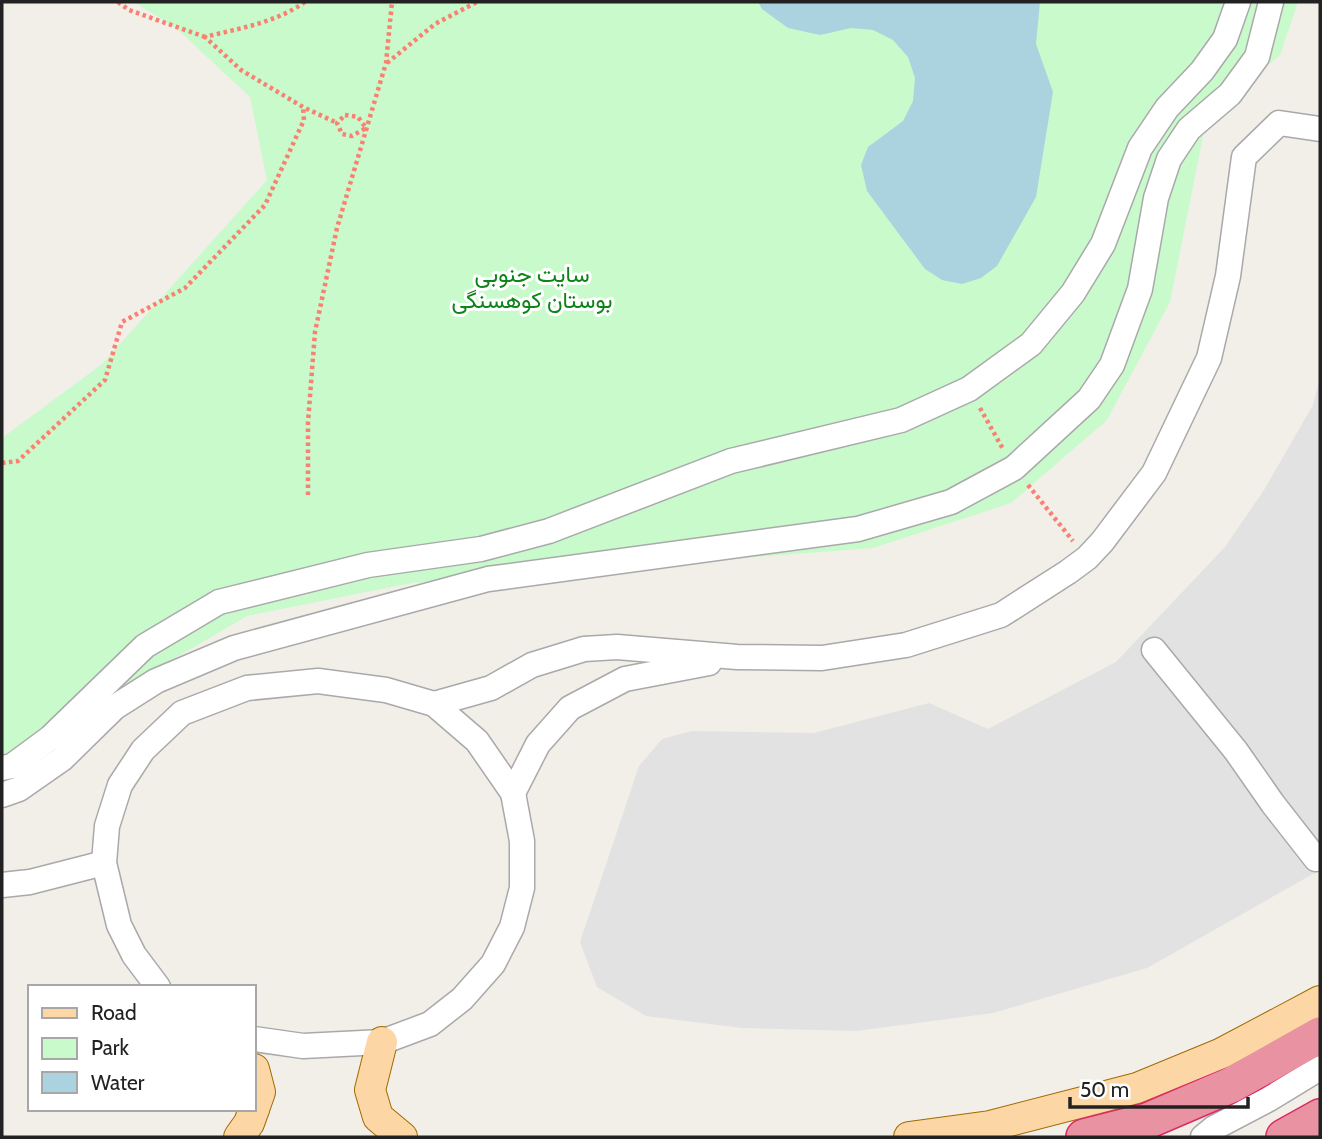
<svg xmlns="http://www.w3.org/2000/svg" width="1322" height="1139" font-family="Cabin,Vazirmatn,sans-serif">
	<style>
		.park { fill: #c8facc }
		.parking { fill: #e2e2e2 }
		.water { fill: #aad3df }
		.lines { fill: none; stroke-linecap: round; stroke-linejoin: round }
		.minor-casing { stroke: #a9a9a9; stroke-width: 27 }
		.major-casing { stroke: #a06b00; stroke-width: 32 }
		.highway-casing { stroke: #dc2a67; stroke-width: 38 }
		.path { stroke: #fa8072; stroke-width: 4.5; stroke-dasharray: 3.5 3.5; stroke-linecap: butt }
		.minor { stroke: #fff; stroke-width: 24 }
		.major { stroke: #fcd6a4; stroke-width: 30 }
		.highway { stroke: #e892a2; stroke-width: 35 }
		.labels { text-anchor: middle; stroke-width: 6; stroke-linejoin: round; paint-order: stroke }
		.park-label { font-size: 23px; fill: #0c8416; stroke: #fff }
	</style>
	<rect width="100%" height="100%" fill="#f2efe9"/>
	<polygon class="park" points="134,2 1298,2 1280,55 1207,116 1170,302 1107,420 1011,503 873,548 412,583 247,616 131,684 2,787 2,438 102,364 267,180 250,97 176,28"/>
	<polygon class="parking" points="1320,378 1320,870 1147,968 993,1013 856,1031 742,1028 646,1016 597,987 580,942 639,766 662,739 692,731 814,733 929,703 988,729 1116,662 1225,547 1264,490 1313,405"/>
	<polygon class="water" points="758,2 1040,2 1036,44 1053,92 1036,197 997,266 981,278 962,284 942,280 925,269 867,191 861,165 868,147 903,121 913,101 915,78 908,57 893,40 873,30 851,28 820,35 788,28 762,9"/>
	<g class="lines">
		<g class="minor-casing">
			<g id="minor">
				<polyline points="1154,650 1236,751 1273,804 1316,859"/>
				<polyline points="434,704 491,688 532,665 584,649 617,647 737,657 822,658 906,645 1001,615 1068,572 1087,558 1102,542 1154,473 1209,358 1228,276 1244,157 1279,123 1320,129"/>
				<polyline points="2,768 12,766 50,738 145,646 219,602 368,565 481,549 549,531 731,461 901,420 969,389 1031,344 1073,293 1103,244 1140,148 1167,108 1202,71 1225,39 1238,2"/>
				<polyline points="513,793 538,744 570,708 625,679 709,663"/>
				<polyline points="2,795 19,789 62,759 115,707 156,681 234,648 488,579 858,529 951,502 1014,468 1089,399 1112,365 1140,289 1156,198 1169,159 1189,129 1230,94 1257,57 1271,2"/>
				<polyline points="2,885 30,882 104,863"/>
				<polyline points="158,987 134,955 119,925 104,863 107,826 120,785 143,750 182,713 247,688 318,681 386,690 434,704 477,741 513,793 522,841 522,888 512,927 493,964 462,999 430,1024 382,1042 303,1046 254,1039"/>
				<polyline points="1203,1137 1214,1128 1269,1099 1320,1068"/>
			</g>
		</g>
		<g class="major-casing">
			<g id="major">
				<polyline points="382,1042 370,1090 378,1117 402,1137"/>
				<polyline points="254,1069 260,1092 254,1109"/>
				<polyline points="239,1137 249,1123 254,1109"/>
				<polyline points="909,1137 990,1126 1137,1088 1222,1053 1320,1001"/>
			</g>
		</g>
		<g class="highway-casing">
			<g id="highway">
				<polyline points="1084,1137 1147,1121 1231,1085 1320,1035"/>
				<polyline points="1284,1137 1320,1117"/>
			</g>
		</g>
		<g class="path">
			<polyline points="118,2 129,10 205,37"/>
			<path d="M305,2c-30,21 -65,26 -100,35l36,33 62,37 34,16"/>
			<polyline points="387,63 435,24 477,2"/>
			<polygon points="345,115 358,117 366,128 352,136 342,134 337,123"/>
			<polyline points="980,408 1003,449"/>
			<polyline points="2,463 18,461 105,380 122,322 185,288 265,205 304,120 303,107"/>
			<polyline points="1028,485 1073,541"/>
			<polyline points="308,495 308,422 315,332 337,228 386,63 392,2"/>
		</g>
		<use href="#minor" class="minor"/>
		<use href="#major" class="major"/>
		<use href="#highway" class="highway"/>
	</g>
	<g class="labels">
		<g class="park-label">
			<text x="532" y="282">سایت جنوبی<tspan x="532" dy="26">بوستان کوهسنگی</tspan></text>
		</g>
	</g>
	<rect width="1322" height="1139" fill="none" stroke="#222222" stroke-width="7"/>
	<rect x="28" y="985" width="228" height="126" fill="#ffffff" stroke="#a7a7a7" stroke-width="2"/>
	<rect x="42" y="1008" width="35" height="10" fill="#fcd6a4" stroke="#a7a7a7" stroke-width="2"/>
	<text x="91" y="1020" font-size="21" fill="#222222">Road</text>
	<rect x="42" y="1038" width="35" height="21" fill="#c8facc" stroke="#a7a7a7" stroke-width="2"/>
	<text x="91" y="1055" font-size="21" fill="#222222">Park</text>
	<rect x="42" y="1072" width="35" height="21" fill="#aad3df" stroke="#a7a7a7" stroke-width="2"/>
	<text x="91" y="1090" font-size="21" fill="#222222">Water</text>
	<path d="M1070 1097v10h178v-10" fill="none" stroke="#222222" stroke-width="3.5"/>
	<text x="1080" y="1097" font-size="21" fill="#222222" stroke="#ffffff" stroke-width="5" paint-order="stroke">50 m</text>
</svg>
